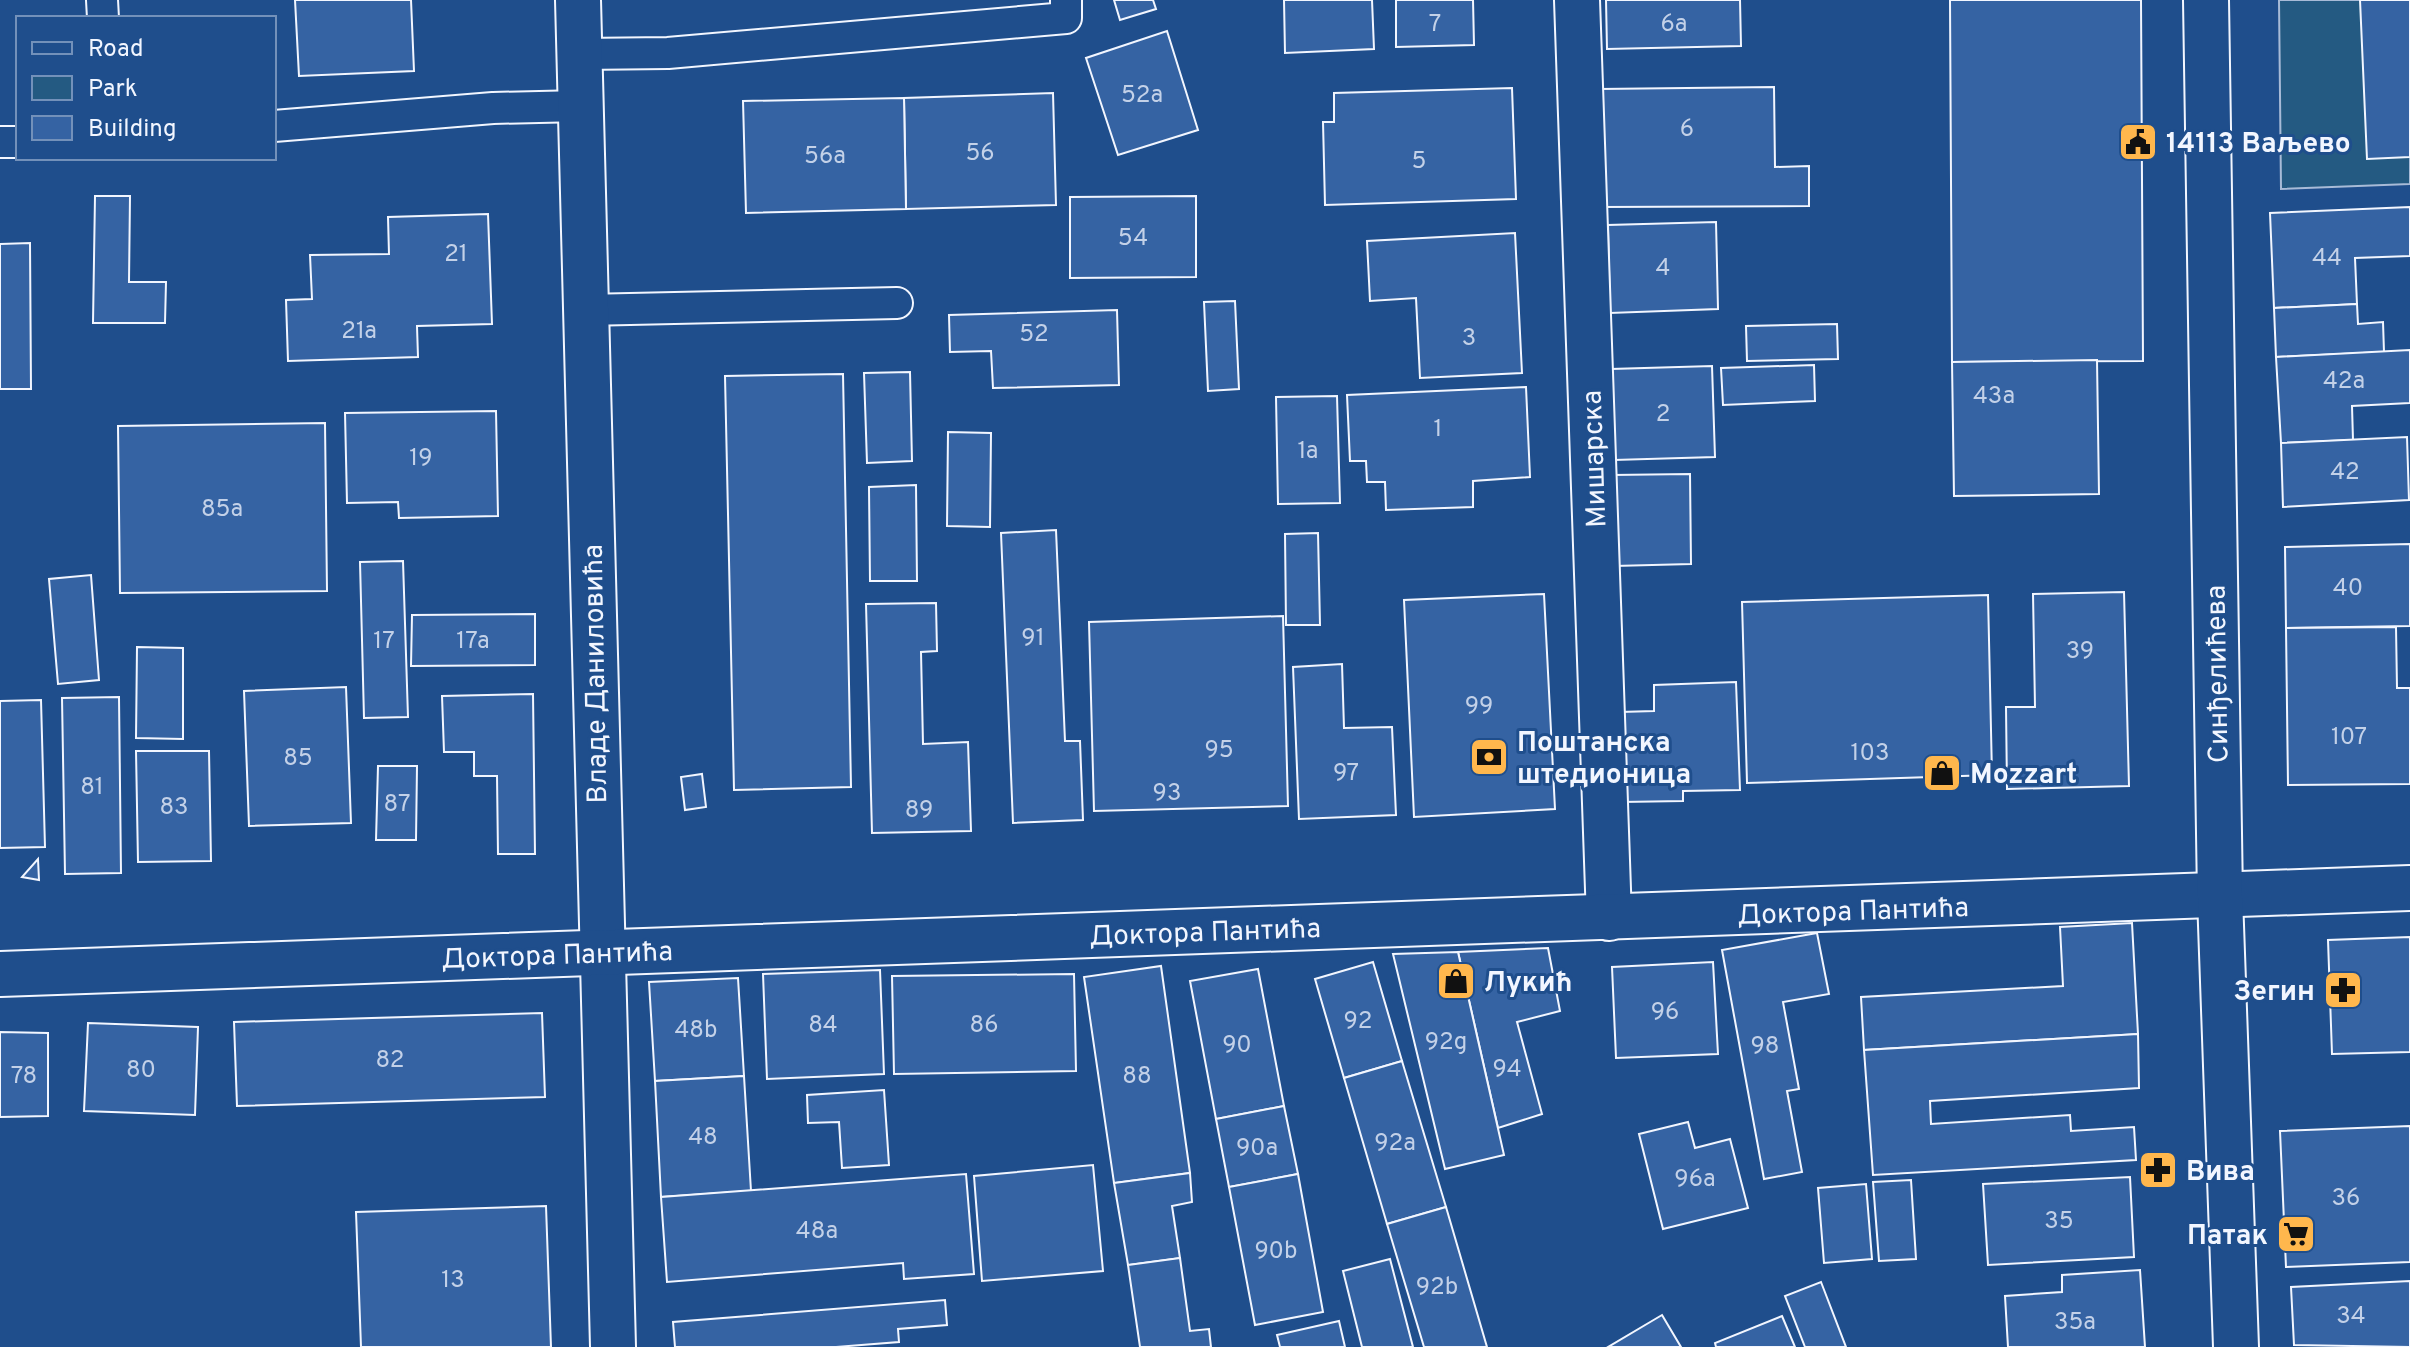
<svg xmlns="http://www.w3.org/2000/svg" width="2410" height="1347" font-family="Overpass,sans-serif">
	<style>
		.green { fill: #245a82; stroke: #a8bbd7; stroke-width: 2 }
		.building { fill: #3563a3; stroke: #f2f6ff; stroke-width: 2 }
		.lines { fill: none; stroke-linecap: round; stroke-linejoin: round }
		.service-casing { stroke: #f2f6ff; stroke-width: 34 }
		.minor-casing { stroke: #f2f6ff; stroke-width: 48 }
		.tertiary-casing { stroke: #f2f6ff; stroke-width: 48 }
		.secondary-casing { stroke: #f2f6ff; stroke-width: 48 }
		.service { stroke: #1f4e8c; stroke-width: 30 }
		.minor { stroke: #1f4e8c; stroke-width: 44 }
		.tertiary { stroke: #1f4e8c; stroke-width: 44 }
		.secondary { stroke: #1f4e8c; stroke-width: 44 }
		.labels { text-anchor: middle; stroke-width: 6; stroke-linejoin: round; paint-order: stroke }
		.number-label { font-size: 24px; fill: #c3d1e8 }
		.poi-label { font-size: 28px; font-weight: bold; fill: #f2f6ff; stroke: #1f4e8c; text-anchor: start }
		.street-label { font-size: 28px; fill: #f2f6ff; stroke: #1f4e8c }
	</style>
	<rect width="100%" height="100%" fill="#1f4e8c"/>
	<polygon class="green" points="2279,0 2410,0 2410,184 2281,189"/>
	<g class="building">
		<polygon points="295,0 411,0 414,71 299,76"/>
		<polygon points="1114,0 1153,0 1156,9 1120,20"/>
		<polygon points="1284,0 1372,0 1374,49 1285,53"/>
		<polygon points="1396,0 1473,0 1474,45 1396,47"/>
		<polygon points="1606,0 1740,0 1741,46 1607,49"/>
		<polygon points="1950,0 2141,0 2143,361 1952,362"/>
		<polygon points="2360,0 2410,0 2410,157 2367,159"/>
		<polygon points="1167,31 1198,130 1118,155 1086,58"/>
		<polygon points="1774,87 1775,167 1809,166 1809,206 1601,207 1599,89"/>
		<polygon points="1512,88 1516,199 1325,205 1323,122 1334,122 1334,93"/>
		<polygon points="1053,93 1056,205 906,209 904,98"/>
		<polygon points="904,98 906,209 746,213 743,101"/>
		<polygon points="95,196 130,196 129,282 166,282 165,323 93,323"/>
		<polygon points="1196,196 1196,277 1070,278 1070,197"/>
		<polygon points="2410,207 2410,256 2355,258 2357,304 2274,308 2270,213"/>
		<polygon points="488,214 492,324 417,326 418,357 288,361 286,300 312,299 310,255 389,254 388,217"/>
		<polygon points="1716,222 1718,309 1610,313 1608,225"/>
		<polygon points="1515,233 1522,373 1420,378 1416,298 1370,301 1367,241"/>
		<polygon points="30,243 31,389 0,389 0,244"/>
		<polygon points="1235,301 1239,389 1208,391 1204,302"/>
		<polygon points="2357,304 2358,324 2383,322 2384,352 2276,357 2274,308"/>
		<polygon points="1117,310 1119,385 993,388 991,351 950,352 949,315"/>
		<polygon points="1837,324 1838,359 1747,361 1746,326"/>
		<polygon points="2410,350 2410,403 2352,406 2353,440 2281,443 2276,357"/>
		<polygon points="2097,360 2099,494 1954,496 1952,362"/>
		<polygon points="1814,365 1815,401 1723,405 1721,368"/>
		<polygon points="1712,366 1715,457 1614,460 1611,369"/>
		<polygon points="910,372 912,461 867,463 864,373"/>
		<polygon points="843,374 851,787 734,790 725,376"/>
		<polygon points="1526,387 1530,477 1473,481 1473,507 1386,510 1385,482 1367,482 1366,461 1350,461 1347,395"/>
		<polygon points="1337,396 1340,503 1278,504 1276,397"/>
		<polygon points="496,411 498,516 399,518 398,502 347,503 345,413"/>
		<polygon points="325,423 327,591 120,593 118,426"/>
		<polygon points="948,432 991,433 990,527 947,526"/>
		<polygon points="2407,437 2409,500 2283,507 2281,443"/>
		<polygon points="1690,474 1691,564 1614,566 1612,475"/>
		<polygon points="916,485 917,581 870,581 869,487"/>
		<polygon points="1056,530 1065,741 1080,741 1083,820 1013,823 1001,533"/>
		<polygon points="1318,533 1320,625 1286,625 1285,534"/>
		<polygon points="2410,544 2410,626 2286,628 2285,547"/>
		<polygon points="403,561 408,717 364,718 360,562"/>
		<polygon points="91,575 99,680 58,684 49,579"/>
		<polygon points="2124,592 2129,786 2007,789 2006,707 2035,707 2033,594"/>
		<polygon points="1544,594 1555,809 1414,817 1404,600"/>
		<polygon points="1988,595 1992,775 1747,783 1742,602"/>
		<polygon points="936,603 937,651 921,652 923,744 968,742 971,831 872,833 866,604"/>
		<polygon points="535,614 535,665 411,666 412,615"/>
		<polygon points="1283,616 1288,806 1094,811 1089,622"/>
		<polygon points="2396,627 2397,688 2410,688 2410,784 2288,785 2286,628"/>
		<polygon points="137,647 183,648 183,739 136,738"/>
		<polygon points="1342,664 1344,728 1392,727 1396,815 1299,819 1293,667"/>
		<polygon points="1736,682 1740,790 1683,791 1683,801 1622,802 1620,712 1654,711 1654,685"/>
		<polygon points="346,687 351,823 249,826 244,691"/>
		<polygon points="533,694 535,854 498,854 497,776 474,776 474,752 444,752 442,696"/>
		<polygon points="119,697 121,873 65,874 62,698"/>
		<polygon points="41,700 45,847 0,848 0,701"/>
		<polygon points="136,751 209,751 211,861 138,862"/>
		<polygon points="378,766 417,766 416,840 376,840"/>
		<polygon points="702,774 706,807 685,810 681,777"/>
		<polygon points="38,859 39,880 22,877"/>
		<polygon points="2132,923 2138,1034 1864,1050 1861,997 2063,986 2060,927"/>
		<polygon points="1817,933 1829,994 1783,1002 1799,1089 1787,1091 1802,1172 1764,1179 1722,950"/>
		<polygon points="2410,937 2410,1052 2332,1054 2328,940"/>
		<polygon points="1548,948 1560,1011 1517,1022 1542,1114 1498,1128 1458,952"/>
		<polygon points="1458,952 1504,1155 1445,1169 1393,954"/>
		<polygon points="1373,962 1402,1061 1344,1078 1315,979"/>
		<polygon points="1713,962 1718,1054 1616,1058 1612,967"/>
		<polygon points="1161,966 1190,1173 1114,1183 1084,977"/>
		<polygon points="1258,969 1284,1106 1216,1119 1190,981"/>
		<polygon points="880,970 884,1074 767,1079 763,974"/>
		<polygon points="1074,974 1076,1071 894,1074 892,976"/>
		<polygon points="738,978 744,1076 655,1081 649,982"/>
		<polygon points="542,1013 545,1097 237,1106 234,1022"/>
		<polygon points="88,1023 198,1027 195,1115 84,1111"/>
		<polygon points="0,1032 48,1033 48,1116 0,1117"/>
		<polygon points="2138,1034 2139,1088 1930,1101 1931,1124 2070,1115 2071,1131 2134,1127 2136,1160 1873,1175 1864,1050"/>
		<polygon points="1402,1061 1446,1207 1387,1224 1344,1078"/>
		<polygon points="744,1076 751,1191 661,1197 655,1081"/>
		<polygon points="884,1090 889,1165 842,1168 839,1122 808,1123 807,1095"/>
		<polygon points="1284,1106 1298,1174 1229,1187 1216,1119"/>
		<polygon points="1688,1122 1695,1148 1730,1139 1748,1208 1663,1229 1639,1134"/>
		<polygon points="2410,1126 2410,1262 2286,1267 2280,1131"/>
		<polygon points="1093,1165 1103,1271 982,1281 974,1176"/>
		<polygon points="1190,1173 1192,1202 1172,1206 1180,1258 1128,1265 1114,1183"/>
		<polygon points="966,1174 974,1274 904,1279 903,1263 667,1282 661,1197"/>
		<polygon points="1298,1174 1323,1312 1255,1325 1229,1187"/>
		<polygon points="2130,1177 2134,1257 1988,1265 1983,1184"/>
		<polygon points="1911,1180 1916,1259 1879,1261 1873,1182"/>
		<polygon points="1866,1184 1872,1259 1824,1263 1818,1188"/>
		<polygon points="546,1206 551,1347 361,1347 356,1212"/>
		<polygon points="1446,1207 1487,1347 1424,1347 1387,1224"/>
		<polygon points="1180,1258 1190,1331 1209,1329 1211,1347 1140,1347 1128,1265"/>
		<polygon points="1390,1259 1413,1347 1362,1347 1343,1271"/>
		<polygon points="2140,1270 2145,1347 2008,1347 2005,1296 2062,1292 2062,1275"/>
		<polygon points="2410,1281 2410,1347 2294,1345 2291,1287"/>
		<polygon points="1821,1282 1846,1347 1805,1347 1785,1296"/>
		<polygon points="945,1300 947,1325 898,1329 899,1342 836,1347 675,1347 673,1322"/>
		<polygon points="1662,1315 1681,1347 1608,1347"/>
		<polygon points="1782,1316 1795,1347 1716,1347 1715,1343"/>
		<polygon points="1339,1321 1345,1347 1280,1347 1277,1335"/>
	</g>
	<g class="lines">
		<g class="service-casing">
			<g id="service">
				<polyline points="102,0 103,18"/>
				<polyline points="580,54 668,53 1066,18 1066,0"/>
				<polyline points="274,126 493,108 581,106"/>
				<polyline points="0,142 18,142"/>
				<polyline points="585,310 897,303"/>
			</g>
		</g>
		<g class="minor-casing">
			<g id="minor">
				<polyline points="578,0 613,1347"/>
				<polyline points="1577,0 1609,918"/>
			</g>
		</g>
		<g class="tertiary-casing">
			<polyline id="tertiary" points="0,974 2410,888"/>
		</g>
		<g class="secondary-casing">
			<polyline id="secondary" points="2206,0 2220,897 2236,1347"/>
		</g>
		<use href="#service" class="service"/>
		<use href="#minor" class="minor"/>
		<use href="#tertiary" class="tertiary"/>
		<use href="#secondary" class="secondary"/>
	</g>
	<defs>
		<g id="civic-square" transform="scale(2)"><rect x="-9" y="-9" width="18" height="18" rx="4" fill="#ffb74d" stroke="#1f4e8c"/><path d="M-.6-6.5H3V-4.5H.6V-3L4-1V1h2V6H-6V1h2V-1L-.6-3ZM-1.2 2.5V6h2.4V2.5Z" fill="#111"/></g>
		<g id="bank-square" transform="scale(2)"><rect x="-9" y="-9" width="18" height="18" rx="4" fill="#ffb74d" stroke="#1f4e8c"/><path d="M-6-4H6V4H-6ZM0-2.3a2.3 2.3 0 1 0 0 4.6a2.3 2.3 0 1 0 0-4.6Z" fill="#111"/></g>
		<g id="shop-square" transform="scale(2)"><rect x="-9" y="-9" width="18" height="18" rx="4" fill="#ffb74d" stroke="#1f4e8c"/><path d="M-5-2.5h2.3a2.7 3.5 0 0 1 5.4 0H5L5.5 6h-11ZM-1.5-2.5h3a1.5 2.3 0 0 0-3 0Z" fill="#111"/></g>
		<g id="pharmacy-square" transform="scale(2)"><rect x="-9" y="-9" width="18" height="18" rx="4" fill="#ffb74d" stroke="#1f4e8c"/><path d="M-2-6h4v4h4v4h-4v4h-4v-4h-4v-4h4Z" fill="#111"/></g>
		<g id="supermarket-square" transform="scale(2)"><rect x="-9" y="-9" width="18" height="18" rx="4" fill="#ffb74d" stroke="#1f4e8c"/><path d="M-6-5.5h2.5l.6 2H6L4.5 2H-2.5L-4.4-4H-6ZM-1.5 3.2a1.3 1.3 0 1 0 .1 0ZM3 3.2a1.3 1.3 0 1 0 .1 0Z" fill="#111"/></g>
	</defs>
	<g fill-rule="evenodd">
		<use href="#civic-square" x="2138" y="142"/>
		<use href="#bank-square" x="1489" y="757"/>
		<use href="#shop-square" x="1942" y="773"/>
		<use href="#shop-square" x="1456" y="981"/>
		<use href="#pharmacy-square" x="2343" y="990"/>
		<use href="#pharmacy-square" x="2158" y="1170"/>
		<use href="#supermarket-square" x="2296" y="1234"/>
	</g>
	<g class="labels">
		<g class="number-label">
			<text x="1435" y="31">7</text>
			<text x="1674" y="31">6a</text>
			<text x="1142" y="102">52a</text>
			<text x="1687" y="136">6</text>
			<text x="980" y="160">56</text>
			<text x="825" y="163">56a</text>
			<text x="1419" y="168">5</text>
			<text x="1133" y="245">54</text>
			<text x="456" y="261">21</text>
			<text x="2327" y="265">44</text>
			<text x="1663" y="275">4</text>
			<text x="359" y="338">21a</text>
			<text x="1034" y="341">52</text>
			<text x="1469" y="345">3</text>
			<text x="2344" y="388">42a</text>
			<text x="1994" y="403">43a</text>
			<text x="1663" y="421">2</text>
			<text x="1438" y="436">1</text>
			<text x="1308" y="458">1a</text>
			<text x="421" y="465">19</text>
			<text x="2345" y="479">42</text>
			<text x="222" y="516">85a</text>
			<text x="2348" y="595">40</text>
			<text x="1033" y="645">91</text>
			<text x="384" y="648">17</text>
			<text x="473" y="648">17a</text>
			<text x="2080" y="658">39</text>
			<text x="1479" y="713">99</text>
			<text x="2349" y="744">107</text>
			<text x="1219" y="757">95</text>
			<text x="1870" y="760">103</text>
			<text x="298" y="765">85</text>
			<text x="1346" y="780">97</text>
			<text x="92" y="794">81</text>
			<text x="1167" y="800">93</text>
			<text x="397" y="811">87</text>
			<text x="174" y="814">83</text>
			<text x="919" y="817">89</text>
			<text x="1665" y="1019">96</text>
			<text x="1358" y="1028">92</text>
			<text x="823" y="1032">84</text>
			<text x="984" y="1032">86</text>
			<text x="696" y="1037">48b</text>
			<text x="1446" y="1049">92g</text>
			<text x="1237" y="1052">90</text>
			<text x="1765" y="1053">98</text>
			<text x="390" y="1067">82</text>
			<text x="1507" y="1076">94</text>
			<text x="141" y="1077">80</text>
			<text x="24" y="1083">78</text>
			<text x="1137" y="1083">88</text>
			<text x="703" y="1144">48</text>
			<text x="1395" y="1150">92a</text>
			<text x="1257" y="1155">90a</text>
			<text x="1695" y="1186">96a</text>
			<text x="2346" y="1205">36</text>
			<text x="2059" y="1228">35</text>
			<text x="817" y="1238">48a</text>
			<text x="1276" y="1258">90b</text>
			<text x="453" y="1287">13</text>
			<text x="1437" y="1294">92b</text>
			<text x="2351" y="1323">34</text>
			<text x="2075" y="1329">35a</text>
		</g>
		<g class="poi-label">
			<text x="2166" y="152">14113 Ваљево</text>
			<text x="1517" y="751">Поштанска<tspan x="1517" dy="32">штедионица</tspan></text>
			<text x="1970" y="783">Mozzart</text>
			<text x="1484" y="991">Лукић</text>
			<text x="2315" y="1000" text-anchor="end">Зегин</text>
			<text x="2186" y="1180">Вива</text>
			<text x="2268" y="1244" text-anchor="end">Патак</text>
		</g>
		<g class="street-label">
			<text transform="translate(1593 459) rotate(-92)" y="10">Мишарска</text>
			<text transform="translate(594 674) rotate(-91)" y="10">Владе Даниловића</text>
			<text transform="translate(2216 674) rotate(-91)" y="10">Синђелићева</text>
			<text transform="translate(1853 910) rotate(-2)" y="10">Доктора Пантића</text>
			<text transform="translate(1205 931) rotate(-2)" y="10">Доктора Пантића</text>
			<text transform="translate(557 954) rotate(-2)" y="10">Доктора Пантића</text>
		</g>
	</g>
	<rect x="16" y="16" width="260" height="144" fill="#1f4e8c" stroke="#7391ba" stroke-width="2"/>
	<rect x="32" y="42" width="40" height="12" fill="#1f4e8c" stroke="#7391ba" stroke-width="2"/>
	<text x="88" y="56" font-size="24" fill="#f2f6ff">Road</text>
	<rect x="32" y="76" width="40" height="24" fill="#245a82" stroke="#7391ba" stroke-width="2"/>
	<text x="88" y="96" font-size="24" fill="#f2f6ff">Park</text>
	<rect x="32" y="116" width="40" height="24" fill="#3563a3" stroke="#7391ba" stroke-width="2"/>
	<text x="88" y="136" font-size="24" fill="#f2f6ff">Building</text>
</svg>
